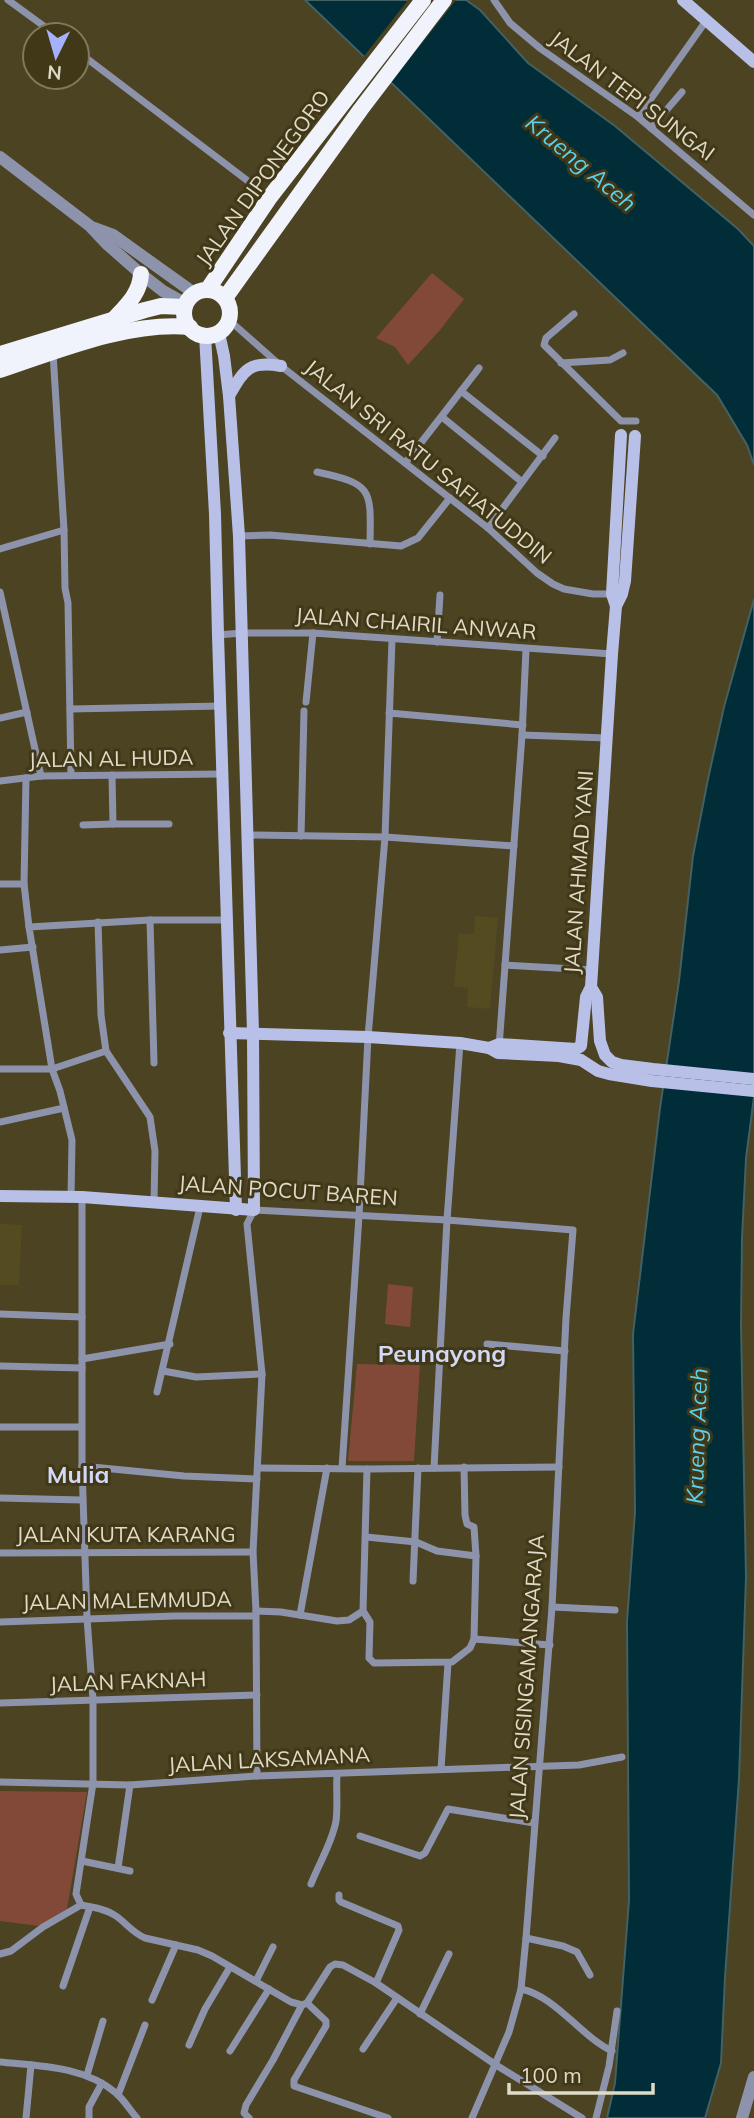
<svg xmlns="http://www.w3.org/2000/svg" width="754" height="2118" font-family="Mulish,sans-serif">
	<style>
		.built { fill: #554b21 }
		.green { fill: #824939 }
		.water { fill: #002d37; stroke: #436163; stroke-width: 2 }
		.pier { fill: #4b4322 }
		.lines { fill: none; stroke-linecap: round; stroke-linejoin: round }
		.minor { stroke: #8e93ac; stroke-width: 7 }
		.tertiary { stroke: #8e93ac; stroke-width: 12 }
		.secondary { stroke: #b8c0e8; stroke-width: 12 }
		.trunk { stroke: #f0f2fc; stroke-width: 16 }
		.labels { text-anchor: middle; stroke-width: 6; stroke-linejoin: round; paint-order: stroke }
		.street-label { font-size: 21px; fill: #e0dbc9; stroke: #403817 }
		.water-label { font-size: 23px; font-style: italic; fill: #59d1ee; stroke: #403817 }
		.quarter-label { font-size: 24px; font-weight: bold; fill: #d2d8f5; stroke: #403817 }
	</style>
	<rect width="100%" height="100%" fill="#4b4322"/>
	<g class="built">
		<polygon points="475,916 498,918 490,1009 467,1007 468,988 454,986 459,933 474,934"/>
		<polygon points="0,1224 22,1225 19,1285 0,1285"/>
	</g>
	<g class="green">
		<polygon points="432,273 464,299 440,330 408,365 395,347 376,338"/>
		<polygon points="388,1284 413,1287 410,1327 385,1324"/>
		<polygon points="357,1364 420,1365 414,1461 348,1461"/>
		<polygon points="0,1791 87,1792 67,1909 39,1926 0,1921"/>
	</g>
	<g class="water">
		<polygon points="305,0 466,0 480,10 528,63 615,126 738,229 754,246 754,465 747,445 717,395"/>
		<polygon points="754,599 754,1097 746,1158 742,1238 741,1326 746,1577 739,1779 725,1977 721,2063 705,2118 607,2118 615,2083 629,1900 627,1621 635,1512 633,1334 660,1108 679,981 693,856 708,779 724,707"/>
	</g>
	<polygon class="pier" points="408,0 456,0 388,86 361,60"/>
	<g class="lines">
		<g class="minor">
			<polyline points="8,0 56,35"/>
			<polyline points="494,0 510,23 541,49 638,117 754,215"/>
			<polyline points="77,51 269,197"/>
			<polyline points="638,117 706,21"/>
			<polyline points="651,128 682,92"/>
			<polyline points="574,314 546,338 544,345 621,421 636,421"/>
			<polyline points="229,320 281,366 488,528 537,573 553,584 564,589 593,594 615,594"/>
			<polyline points="53,353 64,530 65,588 68,603 71,775"/>
			<polyline points="561,363 610,360 623,353"/>
			<polyline points="461,391 543,456"/>
			<polyline points="442,417 522,482"/>
			<polyline points="406,462 479,368"/>
			<path d="M317,472c56,12 54,17 53,72"/>
			<polyline points="488,528 555,438"/>
			<polyline points="239,536 270,535 401,546 418,538 450,498"/>
			<polyline points="0,549 64,530"/>
			<polyline points="0,592 41,776"/>
			<polyline points="218,635 242,633 313,633 612,654"/>
			<polyline points="437,642 440,595"/>
			<polyline points="306,702 313,633"/>
			<polyline points="70,709 221,706"/>
			<polyline points="389,713 523,725"/>
			<polyline points="0,718 27,712"/>
			<polyline points="522,735 607,738"/>
			<polyline points="112,775 113,824 169,824"/>
			<polyline points="26,778 24,884 29,927"/>
			<polyline points="0,781 41,776 222,774"/>
			<polyline points="83,825 113,824"/>
			<polyline points="246,835 385,837 514,846"/>
			<polyline points="301,836 304,711"/>
			<polyline points="0,884 24,884"/>
			<polyline points="150,920 154,1063"/>
			<polyline points="98,922 101,1015 106,1051"/>
			<polyline points="0,950 33,947"/>
			<polyline points="505,965 592,970"/>
			<polyline points="499,1047 522,735 526,650"/>
			<polyline points="0,1069 52,1069 106,1051 150,1117 155,1151 154,1202"/>
			<polyline points="0,1122 64,1108"/>
			<polyline points="71,1197 72,1140 60,1091 52,1069 29,927 150,920 226,920"/>
			<polyline points="0,1314 82,1317"/>
			<polyline points="487,1344 565,1351"/>
			<polyline points="82,1359 170,1344"/>
			<polyline points="0,1366 82,1368"/>
			<polyline points="163,1371 196,1377 262,1374"/>
			<polyline points="157,1392 200,1207"/>
			<polyline points="0,1427 81,1427"/>
			<polyline points="82,1466 184,1476 257,1479"/>
			<polyline points="464,1467 465,1515 467,1524 474,1527 476,1556"/>
			<polyline points="258,1468 367,1469 559,1467"/>
			<polyline points="342,1468 359,1216 368,1037 385,837 392,640"/>
			<polyline points="434,1468 447,1220 460,1043"/>
			<polyline points="0,1498 82,1500"/>
			<polyline points="0,1553 253,1552"/>
			<polyline points="413,1581 418,1468"/>
			<polyline points="552,1607 615,1610"/>
			<polyline points="256,1611 281,1612 337,1621 349,1620 363,1611 367,1469"/>
			<polyline points="363,1611 370,1622 369,1658 374,1663 452,1662 470,1648 474,1639 476,1556 437,1551 416,1542 366,1537"/>
			<polyline points="300,1615 327,1468"/>
			<polyline points="0,1622 175,1616 255,1616"/>
			<polyline points="474,1639 550,1645"/>
			<polyline points="0,1703 257,1695"/>
			<polyline points="441,1769 448,1663"/>
			<polyline points="257,1776 256,1611 253,1552 262,1374 247,1224 254,1210 447,1220 573,1230 566,1318 552,1607 526,1938 521,1989 509,2032 472,2118"/>
			<polyline points="0,1782 130,1785 257,1776 579,1765 622,1757"/>
			<polyline points="360,1836 420,1856 425,1853 448,1809 534,1823"/>
			<polyline points="82,1861 130,1871"/>
			<polyline points="118,1868 130,1785"/>
			<path d="M311,1884c8,-21 21,-41 25,-63 2,-15 0,-31 1,-46"/>
			<polyline points="339,1895 339,1900 341,1902 398,1926 399,1930 376,1983"/>
			<path d="M81,1905c12,2 25,4 35,11 10,7 17,17 29,22l53,12 14,6 79,46 11,3 5,-2 23,-36 5,-3 8,1 33,18 120,82 86,53"/>
			<polyline points="526,1938 563,1946 577,1952 590,1975"/>
			<polyline points="0,1954 11,1951 43,1927 81,1905 76,1894 93,1783 93,1700 87,1618 82,1466 82,1197"/>
			<polyline points="256,1981 273,1947"/>
			<polyline points="63,1986 90,1907"/>
			<path d="M521,1989c36,8 58,46 91,62"/>
			<polyline points="152,2000 176,1945"/>
			<polyline points="307,2003 326,2021 326,2026 294,2080 294,2086 388,2118"/>
			<polyline points="420,2014 449,1954"/>
			<polyline points="189,2045 205,2009 230,1967"/>
			<polyline points="363,2049 397,1998"/>
			<polyline points="230,2051 269,1989"/>
			<path d="M0,2062c39,4 84,4 116,31 8,7 14,17 21,25"/>
			<polyline points="87,2075 103,2021"/>
			<polyline points="118,2095 145,2025"/>
			<polyline points="26,2118 31,2065"/>
			<polyline points="89,2118 89,2107 102,2083"/>
			<polyline points="249,2118 244,2113 246,2105 273,2060 302,2005"/>
			<polyline points="596,2118 609,2066 617,2011"/>
		</g>
		<g class="tertiary">
			<polyline points="0,157 90,226 108,245 141,274 163,291 186,304"/>
			<polyline points="94,228 113,235 194,293"/>
			<polyline points="742,2118 754,2077"/>
		</g>
		<g class="secondary">
			<polyline points="683,0 754,62"/>
			<polyline points="205,335 215,514 218,635 236,1210"/>
			<path d="M229,396c15,-26 20,-36 52,-30"/>
			<polyline points="616,606 612,594 621,435"/>
			<polyline points="591,987 597,997 600,1041 605,1055 612,1062 621,1065 653,1069 754,1079"/>
			<polyline points="229,1033 368,1037 460,1043 489,1048 498,1053 559,1056 581,1060 598,1071 609,1074 652,1081 754,1091"/>
			<polyline points="489,1048 499,1044 576,1049 581,1046 586,997 591,987 612,654 616,606 622,594 625,581 635,436"/>
			<polyline points="0,1196 82,1197 254,1210 253,1033 239,536 229,396 224,356 219,333"/>
		</g>
		<g class="trunk">
			<polyline points="208,289 270,197 423,0"/>
			<circle cx="207" cy="313" r="23"/>
			<polyline points="225,298 361,109 444,0"/>
			<path d="M115,318c12,-13 25,-25 26,-44"/>
			<polyline points="0,354 145,310 161,306 184,307"/>
			<path d="M0,370c57,-19 129,-49 190,-43"/>
		</g>
	</g>
	<g class="labels">
		<g class="street-label">
			<text transform="translate(632 96) rotate(37)" y="7">JALAN TEPI SUNGAI</text>
			<text transform="translate(263 178) rotate(-54)" y="7">JALAN DIPONEGORO</text>
			<text transform="translate(428 462) rotate(39)" y="7">JALAN SRI RATU SAFIATUDDIN</text>
			<text transform="translate(416 624) rotate(4)" y="7">JALAN CHAIRIL ANWAR</text>
			<text transform="translate(111 759) rotate(-1)" y="7">JALAN AL HUDA</text>
			<text transform="translate(579 872) rotate(-86)" y="7">JALAN AHMAD YANI</text>
			<text transform="translate(288 1191) rotate(4)" y="7">JALAN POCUT BAREN</text>
			<text x="126" y="1542">JALAN KUTA KARANG</text>
			<text transform="translate(127 1601) rotate(-1)" y="7">JALAN MALEMMUDA</text>
			<text transform="translate(527 1677) rotate(-86)" y="7">JALAN SISINGAMANGARAJA</text>
			<text transform="translate(128 1682) rotate(-2)" y="7">JALAN FAKNAH</text>
			<text transform="translate(269 1760) rotate(-3)" y="7">JALAN LAKSAMANA</text>
		</g>
		<g class="water-label">
			<text transform="translate(581 163) rotate(40)" y="8">Krueng Aceh</text>
			<text transform="translate(697 1436) rotate(-88)" y="8">Krueng Aceh</text>
		</g>
		<g class="quarter-label">
			<text x="442" y="1362">Peunayong</text>
			<text x="78" y="1483">Mulia</text>
		</g>
	</g>
	<g transform="translate(56 56) rotate(185)"><circle r="33" fill="#403817" stroke="#80795e" stroke-width="2"/>
	<path d="M0-5L12 26L0 18L-12 26Z" fill="#a5b1fc"/>
	<text y="-10" font-size="19" font-weight="bold" text-anchor="middle" fill="#e0dbc9">N</text>
	</g>
	<path d="M509 2083v10h144v-10" fill="none" stroke="#e0dbc9" stroke-width="3.5"/>
	<text x="520" y="2083" font-size="21" fill="#e0dbc9" stroke="#403817" stroke-width="5" paint-order="stroke">100 m</text>
</svg>
